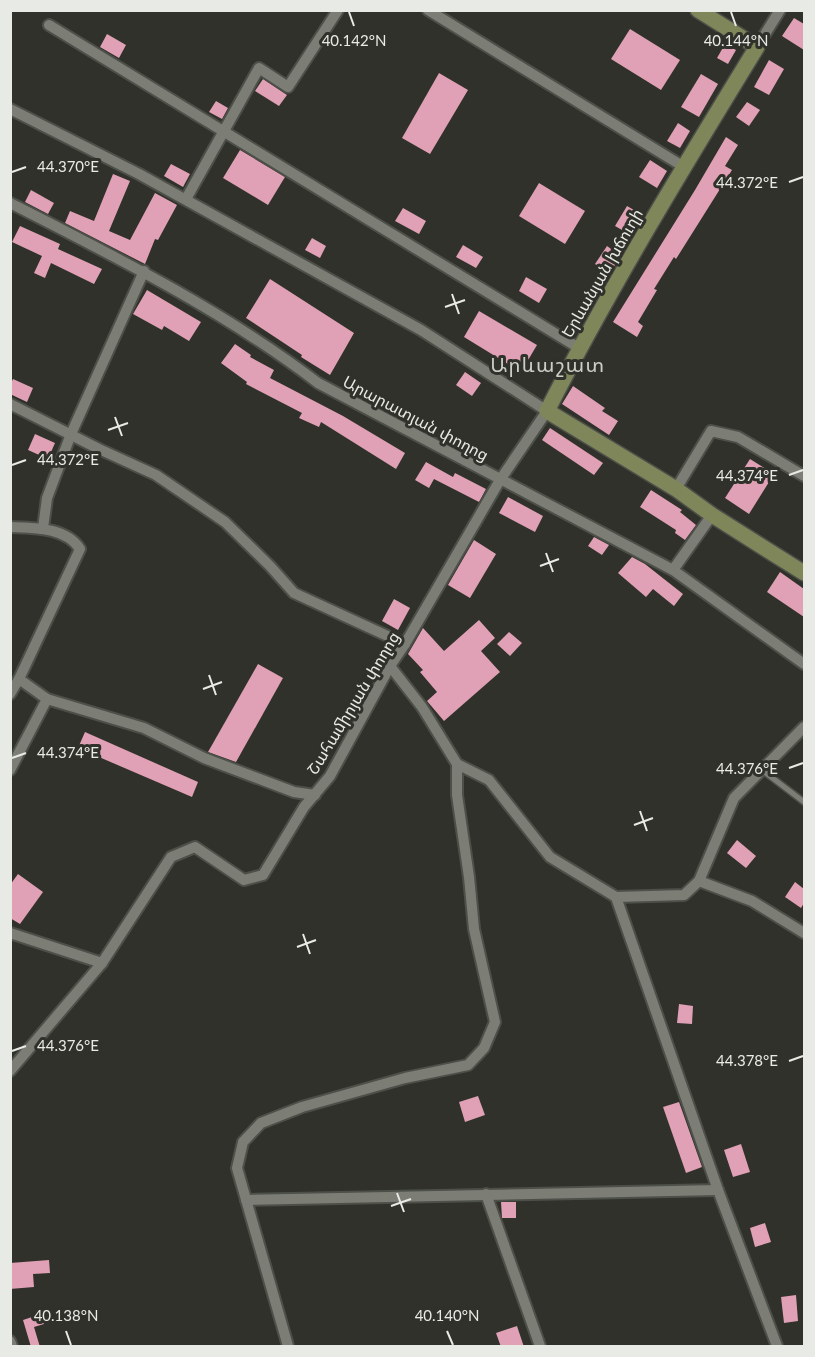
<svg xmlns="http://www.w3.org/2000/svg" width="815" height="1357" font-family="Lato,'Noto Sans Armenian',sans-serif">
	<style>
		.building { fill: #e0a0b5 }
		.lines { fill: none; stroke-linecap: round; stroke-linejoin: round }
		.lane-casing { stroke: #4d4f49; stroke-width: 8 }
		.street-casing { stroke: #4d4f49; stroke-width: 14 }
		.secondary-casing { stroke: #4d4f49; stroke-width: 18 }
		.lane { stroke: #7c7e76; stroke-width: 5 }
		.street { stroke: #7c7e76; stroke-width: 10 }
		.secondary { stroke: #7e865a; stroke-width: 15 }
		.ticks { fill: none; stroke: #e8eae5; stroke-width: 2 }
		.labels { text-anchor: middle; stroke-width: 6; stroke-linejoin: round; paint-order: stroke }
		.street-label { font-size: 16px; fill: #e8eae5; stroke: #2f312a }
		.quarter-label { font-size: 20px; letter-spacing: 1.5px; fill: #cbcec5; stroke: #2f312a }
		.ticks-label { font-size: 15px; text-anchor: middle; fill: #e8eae5; stroke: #2f312a; stroke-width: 6; stroke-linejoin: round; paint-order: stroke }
	</style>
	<rect width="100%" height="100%" fill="#2f312a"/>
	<g class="building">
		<polygon points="794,18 804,24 804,50 782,36"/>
		<polygon points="630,29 680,60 661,90 611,59"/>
		<polygon points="107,34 126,45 119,58 100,47"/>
		<polygon points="725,44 736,50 728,64 717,58"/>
		<polygon points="769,60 784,69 769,95 754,87"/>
		<polygon points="439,73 468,90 430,154 402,138"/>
		<polygon points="701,74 718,84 699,117 681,107"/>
		<polygon points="263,79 287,95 279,106 255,91"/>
		<polygon points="216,101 228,108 222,119 209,112"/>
		<polygon points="747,102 760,110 749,126 736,117"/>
		<polygon points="678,123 690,131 680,148 667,141"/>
		<polygon points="726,137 738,145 725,166 732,170 676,259 674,257 654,289 657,290 638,322 643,326 637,337 613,322 695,190"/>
		<polygon points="240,150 285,177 268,205 223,178"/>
		<polygon points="650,160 667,171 657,188 639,177"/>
		<polygon points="171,164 190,174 183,187 164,176"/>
		<polygon points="113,174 130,181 109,231 130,240 155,193 177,205 158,240 155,239 145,264 65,223 70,211 94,221"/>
		<polygon points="539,183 585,211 565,244 519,216"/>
		<polygon points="31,190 54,203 48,214 25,202"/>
		<polygon points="627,206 641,214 629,234 615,226"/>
		<polygon points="403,208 426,221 419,234 395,221"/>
		<polygon points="20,226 60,244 58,249 102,269 94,284 51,263 45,278 34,273 42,256 12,242"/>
		<polygon points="312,238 326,246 320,258 305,250"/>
		<polygon points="463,245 483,257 476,268 456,257"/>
		<polygon points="607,246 621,256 609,274 595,264"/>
		<polygon points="526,277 547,289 539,303 519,291"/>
		<polygon points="270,279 354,333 330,375 301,357 302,355 246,318"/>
		<polygon points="147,290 201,322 189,341 164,326 162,330 133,314"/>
		<polygon points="479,311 537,345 521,372 464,337"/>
		<polygon points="235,344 251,355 250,357 274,370 270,378 343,416 405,453 396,469 321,422 319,427 299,418 302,413 246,384 247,382 221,363"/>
		<polygon points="465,372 481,383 472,396 456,385"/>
		<polygon points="13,379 33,388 27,402 10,394 10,385"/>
		<polygon points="573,386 605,408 602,411 618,421 609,435 562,404"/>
		<polygon points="419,416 427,420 421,429 414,425"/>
		<polygon points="550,428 603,463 594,475 542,440"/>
		<polygon points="35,434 55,443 48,459 28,450"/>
		<polygon points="750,459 774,474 749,514 725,498"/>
		<polygon points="426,462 453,477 455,473 486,489 479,502 434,479 429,488 415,480"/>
		<polygon points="651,490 682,510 680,512 696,525 685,540 675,533 676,530 640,507"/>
		<polygon points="508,497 543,516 535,532 499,513"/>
		<polygon points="594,537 609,545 602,555 588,546"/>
		<polygon points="474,540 496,554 470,598 448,585"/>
		<polygon points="632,557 645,564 683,594 674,606 653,589 646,597 618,573"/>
		<polygon points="780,572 804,589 804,617 767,592"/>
		<polygon points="394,599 410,608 398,630 382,621"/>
		<polygon points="479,620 495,638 481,651 500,672 444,721 427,701 437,692 420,672 423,670 408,654 423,628 444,651"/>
		<polygon points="509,632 522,643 510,656 497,644"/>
		<polygon points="258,664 283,678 259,721 236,762 208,752"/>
		<polygon points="85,732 198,782 192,797 78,748"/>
		<polygon points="737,840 756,856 746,868 727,853"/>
		<polygon points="18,874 43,892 20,924 10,918 10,885"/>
		<polygon points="795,882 804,889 804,903 801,908 785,897"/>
		<polygon points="679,1004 693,1006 692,1024 677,1023"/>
		<polygon points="478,1096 485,1115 465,1122 459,1102"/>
		<polygon points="679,1102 702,1167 686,1173 663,1107"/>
		<polygon points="741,1144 750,1172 733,1177 724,1150"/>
		<polygon points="501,1202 516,1202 516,1218 502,1218"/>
		<polygon points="765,1223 771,1242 755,1247 750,1228"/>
		<polygon points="49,1260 50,1273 33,1274 34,1287 10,1289 10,1263"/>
		<polygon points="796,1295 798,1321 784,1323 781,1297"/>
		<polygon points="41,1314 44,1324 34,1327 40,1347 31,1347 23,1320"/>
		<polygon points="517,1326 524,1347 501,1347 496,1333"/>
	</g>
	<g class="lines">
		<g class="lane-casing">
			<polyline id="lane" points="762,770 804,802"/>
		</g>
		<g class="street-casing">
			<g id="street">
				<polyline points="428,10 684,167"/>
				<polyline points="49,25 579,348"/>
				<polyline points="757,47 780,10"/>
				<polyline points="10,109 139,174 421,330 547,411 500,480 405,644 390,666 330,776 304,807 263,875 244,880 195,847 171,857 102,963 10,1071"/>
				<polyline points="186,199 259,68 288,87 338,10"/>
				<path d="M10,203c106,54 214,108 308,180l355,187 131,94"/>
				<polyline points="10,404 99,449 156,475 225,522 270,566 294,593 405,644"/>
				<polyline points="676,489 711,431 738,437 804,476"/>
				<path d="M10,527c24,1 56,0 70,22l-61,130 28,20 -37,71"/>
				<polyline points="43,528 47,498 71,434 144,271"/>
				<polyline points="673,570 712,515"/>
				<polyline points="390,666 422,707 457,764 489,780 550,857 616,897 684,895 699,881 734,798 804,727"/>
				<polyline points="10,694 19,679"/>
				<polyline points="47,699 144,728 204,758 294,792 315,795"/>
				<polyline points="699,881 752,901 804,933"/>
				<polyline points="616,897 718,1190 777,1346"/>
				<polyline points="10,933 102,963"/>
				<polyline points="486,1194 540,1346"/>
				<polyline points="246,1200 718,1190"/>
				<polyline points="10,1341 12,1346"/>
				<polyline points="288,1346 237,1168 243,1142 261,1123 302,1107 405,1078 468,1065 484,1048 495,1022 474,929 469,877 457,795 457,764"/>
			</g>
		</g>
		<g class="secondary-casing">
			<path id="secondary" d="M698,10l59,37c-73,119 -146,239 -210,364l129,78 36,26 92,58"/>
		</g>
		<use href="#lane" class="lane"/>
		<use href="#street" class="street"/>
		<use href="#secondary" class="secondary"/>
	</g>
	<path class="ticks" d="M349,12l5,14M731,12l5,14M12,172l14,-5M789,182l14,-5M452,294l7,20M445,307l20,-7M115,417l7,19M108,430l20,-7M12,465l14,-5M789,475l14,-5M546,553l7,19M540,566l19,-7M209,675l7,20M203,689l19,-7M12,758l14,-5M789,768l14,-5M640,811l7,20M634,825l19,-7M303,934l7,20M297,947l19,-7M12,1051l14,-5M789,1061l14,-5M397,1193l7,19M391,1206l20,-7M66,1331l5,14M447,1331l6,14"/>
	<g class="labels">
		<g class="street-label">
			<text transform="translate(602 273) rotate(-60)" y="6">Երևանյան խճուղի</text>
			<text transform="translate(416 418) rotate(28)" y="6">Արարատյան փողոց</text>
			<text transform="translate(353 703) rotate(-59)" y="6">Շահամիրյան փողոց</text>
		</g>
		<g class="quarter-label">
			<text x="548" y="372">Արևաշատ</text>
		</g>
	</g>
	<g class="ticks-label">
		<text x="354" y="46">40.142°N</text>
		<text x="736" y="46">40.144°N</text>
		<text x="68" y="172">44.370°E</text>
		<text x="747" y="188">44.372°E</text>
		<text x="68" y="465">44.372°E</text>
		<text x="747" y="481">44.374°E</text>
		<text x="68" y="758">44.374°E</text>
		<text x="747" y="774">44.376°E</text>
		<text x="68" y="1051">44.376°E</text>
		<text x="747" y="1066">44.378°E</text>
		<text x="66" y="1321">40.138°N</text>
		<text x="447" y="1321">40.140°N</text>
	</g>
	<rect width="815" height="1357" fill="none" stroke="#e8eae5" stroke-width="24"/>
</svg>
